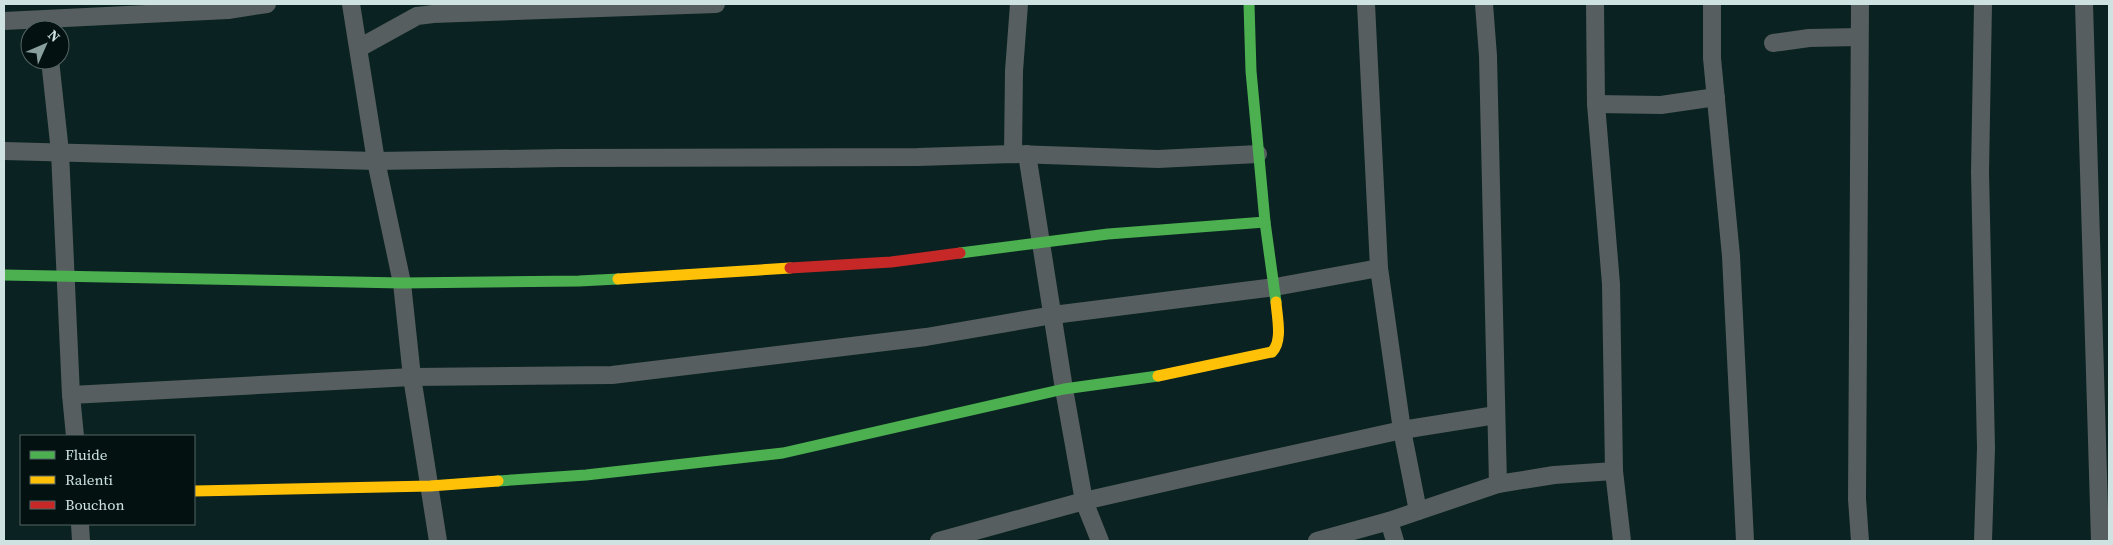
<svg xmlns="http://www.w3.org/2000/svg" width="2113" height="545" font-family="'Source Serif 4',serif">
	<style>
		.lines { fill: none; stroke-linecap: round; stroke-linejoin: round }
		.street { stroke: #565e5f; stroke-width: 18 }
		.fast { stroke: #4caf50; stroke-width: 11 }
		.slow { stroke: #ffc107; stroke-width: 11 }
		.jam { stroke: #c62828; stroke-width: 11 }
	</style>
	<rect width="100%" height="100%" fill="#0a2221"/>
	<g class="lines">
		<g class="street">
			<polyline points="351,4 376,161 402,283 412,377 438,541"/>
			<polyline points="1366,4 1379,268 1402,430 1418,511"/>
			<polyline points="1484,4 1488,56 1498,484"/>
			<polyline points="1595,4 1596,104 1611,284 1614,471 1622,541"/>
			<polyline points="1712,4 1712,58 1731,256 1745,541"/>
			<polyline points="1860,4 1857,499 1860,541"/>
			<polyline points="1983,4 1980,172 1986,448 1983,541"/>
			<polyline points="2084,4 2100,541"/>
			<polyline points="4,21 228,10 267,4"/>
			<polyline points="1773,43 1809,38 1859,37"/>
			<polyline points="359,48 417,16 433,14 716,4"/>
			<polyline points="50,60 60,152 71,395 75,436"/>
			<polyline points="1596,104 1661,105 1716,97"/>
			<polyline points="4,151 376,161 563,158 918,157 1013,154 1158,159 1258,154"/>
			<polyline points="1013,154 1014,71 1019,4"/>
			<polyline points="1027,154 1064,389 1084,501 1100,541"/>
			<polyline points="71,395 412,377 612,375 926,337 1053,315 1275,287 1379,268"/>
			<polyline points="1389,521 1395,541"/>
			<polyline points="80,524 81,541"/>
			<polyline points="939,541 1084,501 1194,476 1402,430 1496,415"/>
			<polyline points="1317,541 1389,521 1498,484 1554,475 1614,471"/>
		</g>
		<g class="fast">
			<polyline points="1249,4 1251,71 1265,222 1276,302"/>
			<polyline points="960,253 1108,234 1265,222"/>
			<polyline points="4,275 402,283 579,281 618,279"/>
			<polyline points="498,481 586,475 783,453 1064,389 1158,376"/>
		</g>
		<g class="slow">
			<polyline points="618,279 790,268"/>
			<path d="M1158,376l114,-24c11,-11 5,-35 4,-50"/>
			<polyline points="194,491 430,486 498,481"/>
		</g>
		<polyline class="jam" points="790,268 891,262 960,253"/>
	</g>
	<rect width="2113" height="545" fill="none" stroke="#cde2e1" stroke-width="10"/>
	<rect x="20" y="435" width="175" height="90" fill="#031111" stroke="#546564"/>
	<rect x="30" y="451" width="25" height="8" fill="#4caf50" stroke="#546564"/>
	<text x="65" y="460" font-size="15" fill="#cde2e1">Fluide</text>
	<rect x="30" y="476" width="25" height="8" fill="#ffc107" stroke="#546564"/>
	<text x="65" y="485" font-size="15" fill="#cde2e1">Ralenti</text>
	<rect x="30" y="501" width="25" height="8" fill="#c62828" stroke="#546564"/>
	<text x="65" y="510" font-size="15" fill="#cde2e1">Bouchon</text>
	<g transform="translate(45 45) rotate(45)"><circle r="24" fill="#031111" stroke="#546564"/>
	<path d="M0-4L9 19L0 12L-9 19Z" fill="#899f9e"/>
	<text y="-8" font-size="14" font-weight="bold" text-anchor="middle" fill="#cde2e1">N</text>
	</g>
</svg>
